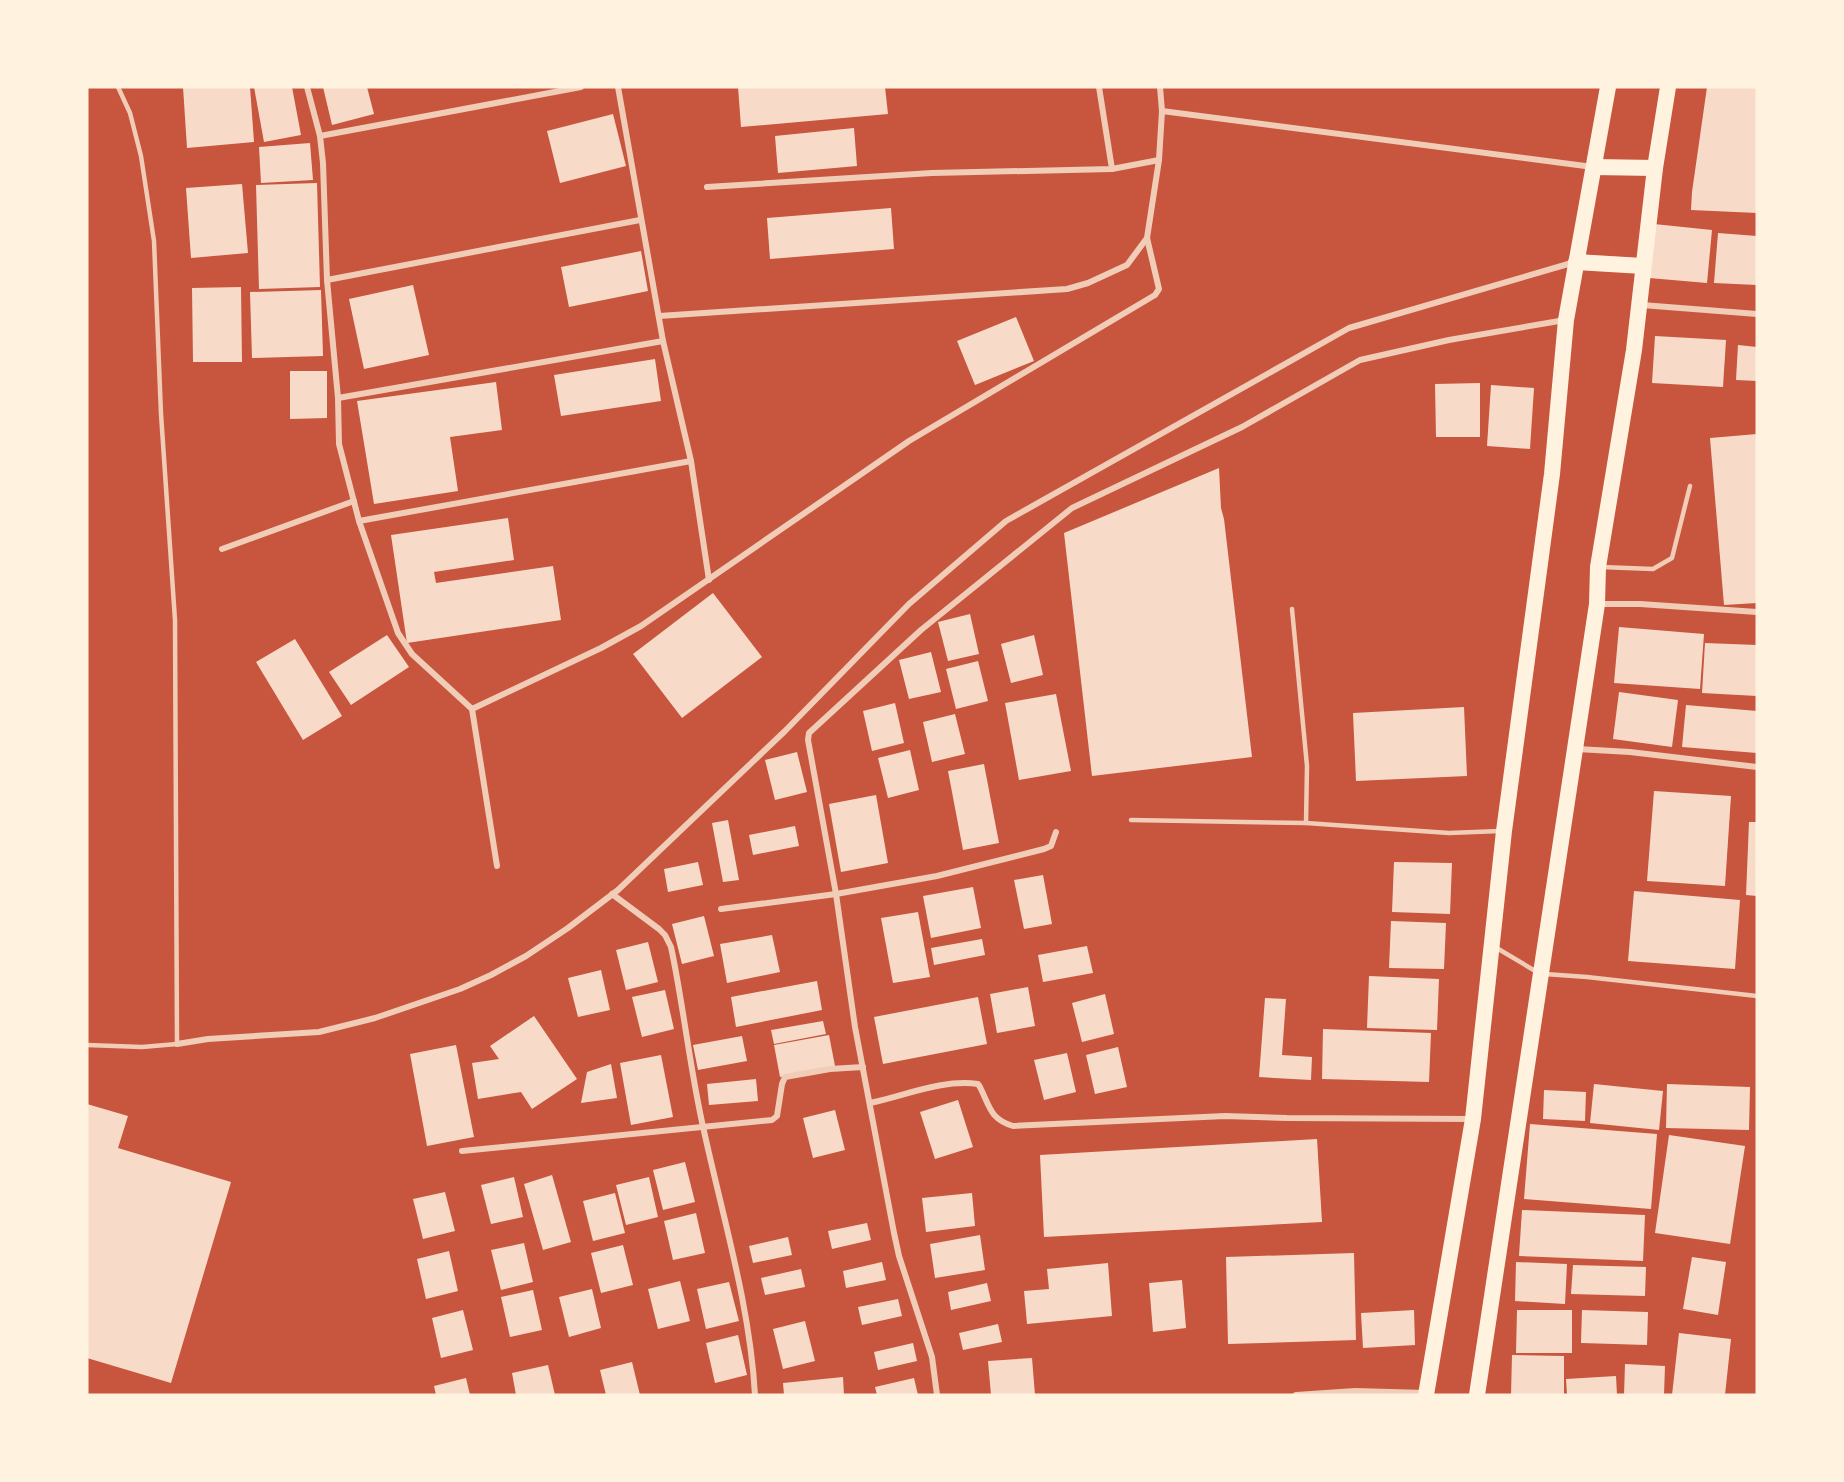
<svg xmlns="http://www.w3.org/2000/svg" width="1844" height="1482" font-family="Merriweather,serif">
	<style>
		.building { fill: #f7dbc8 }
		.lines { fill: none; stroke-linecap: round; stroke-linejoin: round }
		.service { stroke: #f1ccb7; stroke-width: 4.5 }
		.minor { stroke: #f1ccb7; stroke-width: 6 }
		.trunk { stroke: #fff3e0; stroke-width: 16 }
	</style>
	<rect width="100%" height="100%" fill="#c8553d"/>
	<g class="building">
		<polygon points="183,87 250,87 254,142 187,148"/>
		<polygon points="254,87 292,87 301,135 264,142"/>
		<polygon points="323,87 367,87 374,114 332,125"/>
		<polygon points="738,87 885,87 888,114 741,127"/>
		<polygon points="1707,87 1757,87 1757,213 1691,210 1692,192"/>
		<polygon points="613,114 626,166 560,183 547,131"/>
		<polygon points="854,128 857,166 778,173 775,136"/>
		<polygon points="310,143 313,180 261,183 259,147"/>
		<polygon points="317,183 320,287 259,289 256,185"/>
		<polygon points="242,184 248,253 191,258 186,188"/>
		<polygon points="891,208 894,249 770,259 767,218"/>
		<polygon points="1654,224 1712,230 1707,283 1649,278"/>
		<polygon points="1718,233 1757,236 1757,285 1714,283"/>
		<polygon points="641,251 648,291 569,307 561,267"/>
		<polygon points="413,285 429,355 364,369 349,299"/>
		<polygon points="241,287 242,362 193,362 192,288"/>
		<polygon points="321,290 323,356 252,358 250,292"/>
		<polygon points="1016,317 1034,361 975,385 957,341"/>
		<polygon points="1655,336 1726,340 1723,387 1652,383"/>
		<polygon points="1738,345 1757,347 1757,381 1736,380"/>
		<polygon points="655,359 661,401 561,416 554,375"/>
		<polygon points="290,371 327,371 327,418 290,419"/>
		<polygon points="496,382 502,430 450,437 458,491 374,504 357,401"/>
		<polygon points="1480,383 1480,437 1436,437 1435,384"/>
		<polygon points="1491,385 1534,388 1530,449 1487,446"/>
		<polygon points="1757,434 1757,603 1724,605 1710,438"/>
		<polygon points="1219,468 1221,508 1224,519 1252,757 1092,776 1064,533"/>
		<polygon points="508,518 514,560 434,572 436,583 553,566 561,620 407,643 391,535"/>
		<polygon points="713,593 762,657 682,718 633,654"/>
		<polygon points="970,614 979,654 948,661 938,622"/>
		<polygon points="1619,627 1704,634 1700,689 1614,683"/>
		<polygon points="387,635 409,667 351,705 329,672"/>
		<polygon points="1034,635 1043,675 1011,683 1001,644"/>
		<polygon points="295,639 342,716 303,740 256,662"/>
		<polygon points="1705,643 1757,645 1757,696 1702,693"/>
		<polygon points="931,652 941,692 909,699 899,660"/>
		<polygon points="978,661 988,701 956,709 946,669"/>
		<polygon points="1619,692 1678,700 1672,747 1613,739"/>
		<polygon points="1056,694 1071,771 1019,780 1005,703"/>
		<polygon points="895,703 904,743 872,751 863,711"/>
		<polygon points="1686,705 1757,711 1757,753 1682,747"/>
		<polygon points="1464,707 1467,776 1356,781 1353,713"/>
		<polygon points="955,714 965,754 932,762 923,722"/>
		<polygon points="910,750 919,790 888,798 878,758"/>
		<polygon points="797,752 807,792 775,800 765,760"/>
		<polygon points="984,764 999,843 963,850 948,771"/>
		<polygon points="1654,791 1731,796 1725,886 1647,881"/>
		<polygon points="876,795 888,863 841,872 829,804"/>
		<polygon points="728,820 739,880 723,882 712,823"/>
		<polygon points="1749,822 1757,822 1757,896 1746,895"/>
		<polygon points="795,826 799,846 753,855 749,835"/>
		<polygon points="698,862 703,885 668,892 664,869"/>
		<polygon points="1394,862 1452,863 1450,914 1392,912"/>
		<polygon points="1043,875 1052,924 1024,929 1014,880"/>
		<polygon points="973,887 981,928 931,938 923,896"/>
		<polygon points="1634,891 1740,900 1735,969 1628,961"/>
		<polygon points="918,912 930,977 893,983 881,918"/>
		<polygon points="704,916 714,956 682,964 672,924"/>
		<polygon points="1391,921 1446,923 1444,969 1389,968"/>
		<polygon points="772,935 780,972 727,983 720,944"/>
		<polygon points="982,939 985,955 934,965 931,948"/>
		<polygon points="648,942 658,982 626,990 616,950"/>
		<polygon points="1087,946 1093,973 1043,982 1038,955"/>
		<polygon points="601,970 610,1010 578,1017 568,978"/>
		<polygon points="1369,976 1439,979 1437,1030 1367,1028"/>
		<polygon points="817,981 822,1010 736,1027 731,997"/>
		<polygon points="1028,987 1035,1026 997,1033 990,994"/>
		<polygon points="665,990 674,1029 642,1037 632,997"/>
		<polygon points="1105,994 1114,1034 1082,1042 1072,1003"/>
		<polygon points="978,997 987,1044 883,1064 874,1017"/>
		<polygon points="1265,998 1286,999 1282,1055 1312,1057 1311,1080 1259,1077"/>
		<polygon points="534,1016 577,1079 532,1109 521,1092 478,1099 472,1063 499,1059 490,1046"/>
		<polygon points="823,1021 826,1034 774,1044 771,1030"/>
		<polygon points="1323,1029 1431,1033 1429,1082 1322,1079"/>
		<polygon points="829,1035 835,1066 780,1077 774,1045"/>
		<polygon points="742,1036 747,1061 698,1070 693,1045"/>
		<polygon points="456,1045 474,1137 427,1146 410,1054"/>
		<polygon points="1118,1047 1127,1087 1095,1094 1086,1055"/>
		<polygon points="1067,1053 1076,1092 1044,1100 1034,1060"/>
		<polygon points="661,1055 673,1117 631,1125 620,1063"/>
		<polygon points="611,1064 617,1098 581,1103 587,1072"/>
		<polygon points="756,1079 758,1101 709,1105 707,1084"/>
		<polygon points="1594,1084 1663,1091 1659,1130 1590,1123"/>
		<polygon points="1667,1084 1750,1087 1749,1130 1666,1128"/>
		<polygon points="1544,1090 1586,1092 1585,1121 1543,1119"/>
		<polygon points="958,1100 973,1147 935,1159 920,1112"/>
		<polygon points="87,1104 128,1116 118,1148 231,1182 171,1383 87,1358"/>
		<polygon points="835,1110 845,1150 813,1158 803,1118"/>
		<polygon points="1530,1124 1657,1134 1651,1209 1524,1199"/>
		<polygon points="1669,1135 1745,1146 1730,1244 1655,1233"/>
		<polygon points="1317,1139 1322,1222 1044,1237 1040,1155"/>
		<polygon points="685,1162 695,1202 663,1210 653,1170"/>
		<polygon points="552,1175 571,1242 543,1250 524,1184"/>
		<polygon points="514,1177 523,1217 491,1224 481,1185"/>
		<polygon points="649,1177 658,1217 626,1225 616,1185"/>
		<polygon points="445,1192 455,1231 423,1239 413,1199"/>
		<polygon points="615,1193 625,1233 593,1241 583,1201"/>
		<polygon points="972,1193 975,1226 926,1232 922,1198"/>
		<polygon points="1522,1210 1645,1215 1643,1261 1519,1256"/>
		<polygon points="696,1213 705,1253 673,1260 664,1221"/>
		<polygon points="867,1223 871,1240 832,1249 828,1231"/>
		<polygon points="980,1235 985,1270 935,1278 930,1244"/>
		<polygon points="788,1237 792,1255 753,1263 749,1246"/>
		<polygon points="524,1243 533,1282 501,1290 491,1250"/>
		<polygon points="623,1245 633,1285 601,1293 591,1253"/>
		<polygon points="449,1251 458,1291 426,1299 417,1259"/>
		<polygon points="1354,1253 1356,1340 1228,1344 1226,1257"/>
		<polygon points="1692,1257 1726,1262 1718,1315 1683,1309"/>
		<polygon points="882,1262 886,1280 846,1288 843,1271"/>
		<polygon points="1516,1262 1567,1264 1565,1304 1515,1301"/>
		<polygon points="1108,1263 1112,1316 1027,1324 1024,1291 1049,1289 1047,1269"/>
		<polygon points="1573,1265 1646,1267 1645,1296 1571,1294"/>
		<polygon points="801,1269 805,1287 765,1295 761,1278"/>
		<polygon points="1182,1280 1186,1328 1153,1332 1149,1283"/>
		<polygon points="680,1281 690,1321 658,1329 648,1289"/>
		<polygon points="729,1282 739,1321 706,1329 697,1289"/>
		<polygon points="987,1283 991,1301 951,1310 948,1292"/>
		<polygon points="592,1289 601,1328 569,1337 559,1297"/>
		<polygon points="533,1290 542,1330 510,1337 501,1297"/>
		<polygon points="898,1299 902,1316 862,1325 858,1307"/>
		<polygon points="463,1310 473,1350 441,1358 432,1318"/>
		<polygon points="1414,1310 1415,1345 1363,1348 1361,1313"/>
		<polygon points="1517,1310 1572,1310 1572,1353 1516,1353"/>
		<polygon points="1582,1310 1648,1312 1647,1345 1581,1343"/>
		<polygon points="805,1321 815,1361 783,1369 773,1329"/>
		<polygon points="998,1324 1002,1342 963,1350 959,1333"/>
		<polygon points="1679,1333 1731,1339 1725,1395 1672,1395"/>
		<polygon points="738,1335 747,1375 715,1383 706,1343"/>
		<polygon points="913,1343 917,1361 878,1370 874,1352"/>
		<polygon points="1512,1355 1564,1356 1564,1395 1511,1395"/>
		<polygon points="1032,1358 1035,1395 991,1395 988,1361"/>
		<polygon points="632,1362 640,1395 606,1395 600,1370"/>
		<polygon points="1625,1364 1665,1366 1664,1395 1624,1395"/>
		<polygon points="548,1365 555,1395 516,1395 512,1373"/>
		<polygon points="1616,1376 1617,1395 1567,1395 1566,1379"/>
		<polygon points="843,1377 844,1395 784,1395 783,1383"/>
		<polygon points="466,1378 470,1395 436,1395 434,1386"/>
		<polygon points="914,1378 918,1395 877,1395 875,1387"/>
	</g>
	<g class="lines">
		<g class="service">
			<polyline points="1601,567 1653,569 1672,558 1690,486"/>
			<polyline points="1292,609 1307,766 1306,823"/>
			<polyline points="1131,820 1306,823 1449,833 1500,831"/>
			<polyline points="1495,947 1537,972"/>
			<polyline points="1545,974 1587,977 1757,996"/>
			<polyline points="87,1045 142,1047 177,1044 175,620 161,414 154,241 141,156 130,113 118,87"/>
		</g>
		<g class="minor">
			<polyline points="307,87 320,136 323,163 327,280 338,398 339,444 359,521 398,633 412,654 472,709 497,866"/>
			<polyline points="618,87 663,341 691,461 709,580"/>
			<polyline points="1099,87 1112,169"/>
			<polyline points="1162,111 1593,167"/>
			<polyline points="320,136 581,87"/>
			<polyline points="707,187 932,173 1112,169 1159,160"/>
			<polyline points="327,280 640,220"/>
			<polyline points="1642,305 1757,314"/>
			<polyline points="659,316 1067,289 1088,283 1127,265 1147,238"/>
			<polyline points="338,398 663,341"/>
			<polyline points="359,521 691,461"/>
			<polyline points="222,549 354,501"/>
			<polyline points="1597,604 1640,604 1757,612"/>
			<polyline points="472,709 601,648 641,626 909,441 1155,295 1159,289 1147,238 1159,160 1162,111 1160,87"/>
			<polyline points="1577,749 1630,752 1757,767"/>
			<path d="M612,894l47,35 6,6 6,12c13,61 19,124 33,184 19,87 46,175 51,264"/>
			<polyline points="721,909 836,894 937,876 1044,849 1051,846 1056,832"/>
			<polyline points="177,1044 208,1039 319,1032 375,1018 460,989 491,975 526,956 568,928 618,890 785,731 909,604 1006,521 1349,328 1575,262"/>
			<path d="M870,1103c34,-7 72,-24 108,-19l2,3c10,20 10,32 33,39l212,-10 62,2 185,1"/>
			<polyline points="462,1151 772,1120 777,1116 782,1084 785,1077 830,1069 863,1067"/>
			<polyline points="937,1395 932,1357 899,1256 894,1233 855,1027 836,894 808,740 809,733 921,630 1072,508 1242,427 1360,360 1449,340 1565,320"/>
			<polyline points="1296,1395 1355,1391 1426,1393"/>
		</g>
		<g class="trunk">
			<polyline points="1594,167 1655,168"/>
			<polyline points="1576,262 1643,266"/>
			<polyline points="1426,1395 1473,1119 1504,831 1552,474 1566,320 1608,87"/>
			<polyline points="1477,1395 1597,604 1598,567 1634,350 1655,168 1668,87"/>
		</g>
	</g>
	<rect width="1844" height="1482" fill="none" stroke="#fff3e0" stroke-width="177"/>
</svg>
